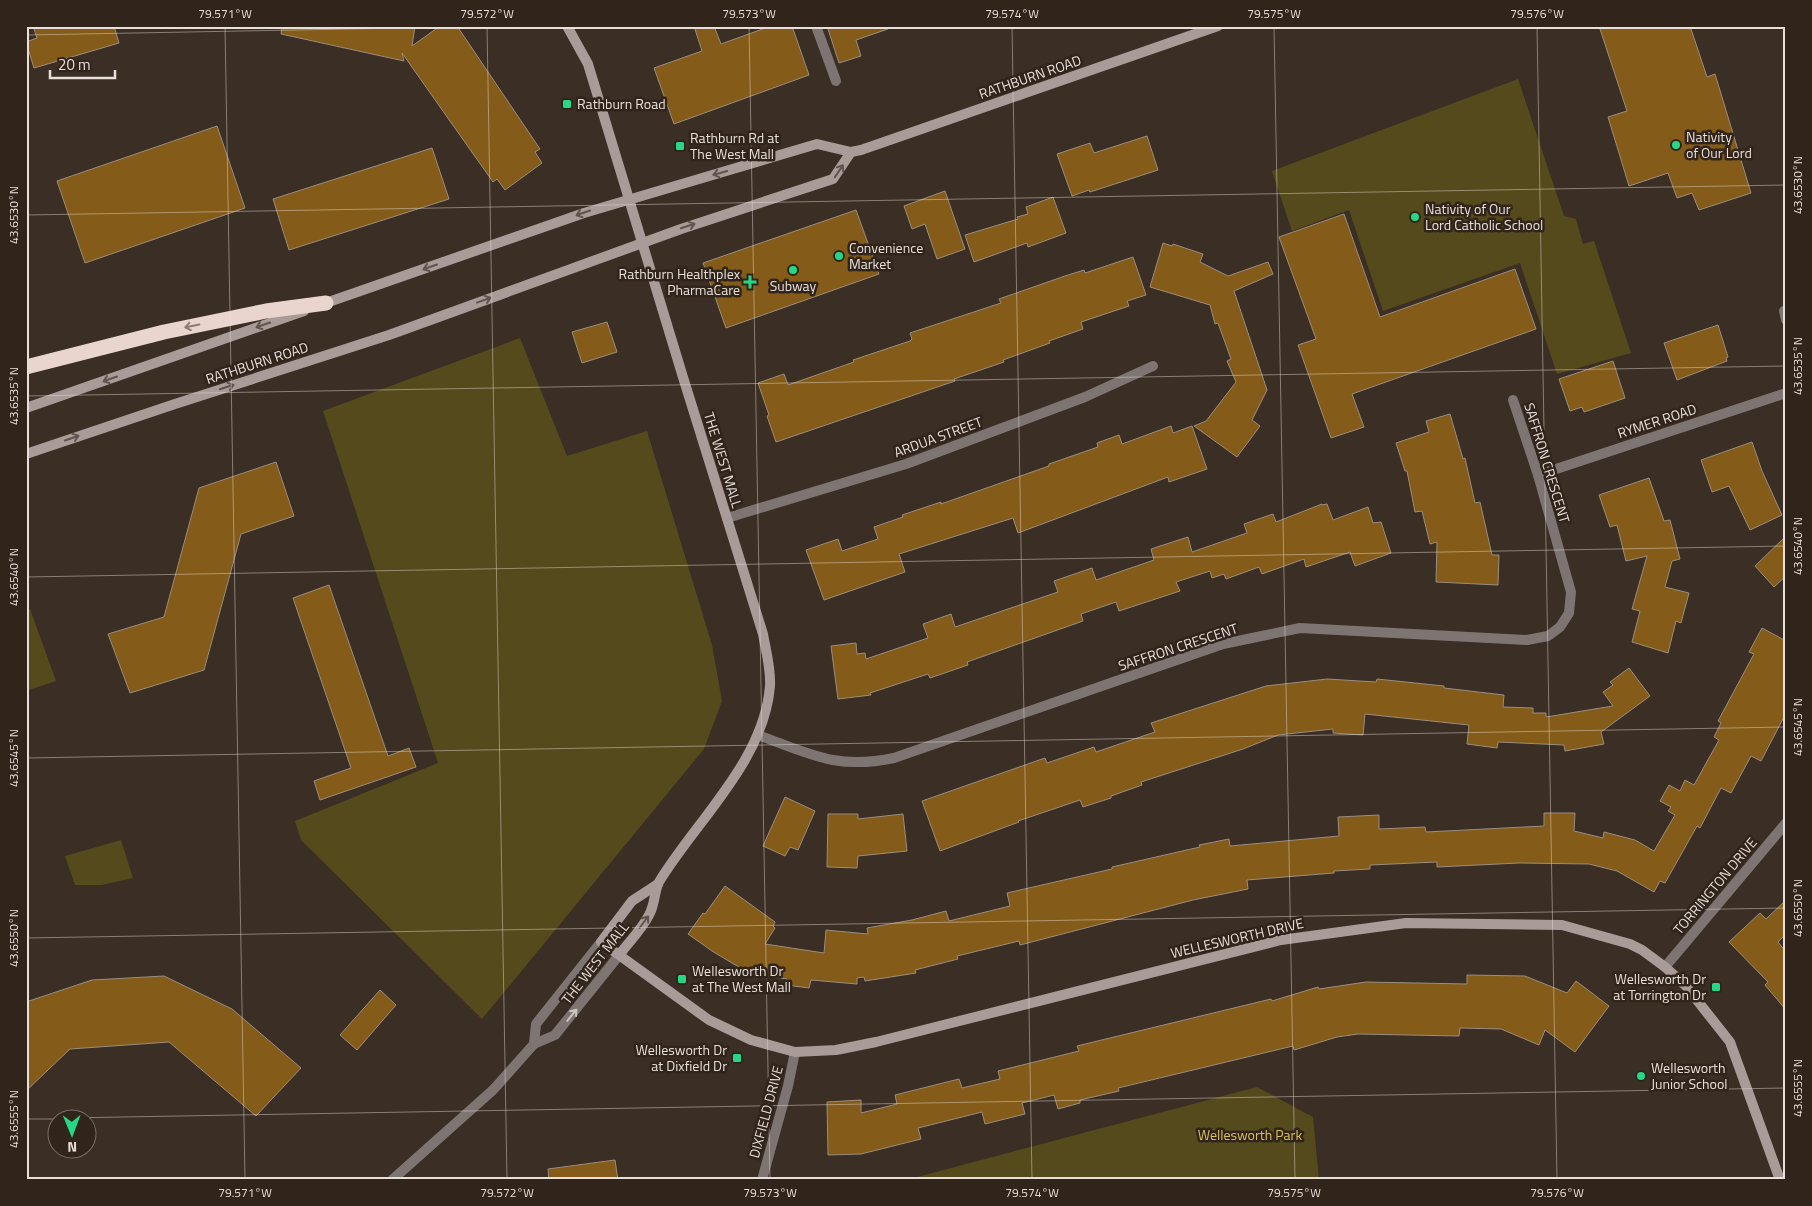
<svg xmlns="http://www.w3.org/2000/svg" width="1812" height="1206" font-family="'Titillium Web',sans-serif">
	<style>
		.green { fill: #554a1b }
		.building { fill: #845b18; stroke: #998e7f }
		.lines { fill: none; stroke-linecap: round; stroke-linejoin: round }
		.lane { stroke: #7e7573; stroke-width: 10 }
		.street { stroke: #7e7573; stroke-width: 10 }
		.secondary { stroke: #a99b98; stroke-width: 10 }
		.highway { stroke: #e9d4ce; stroke-width: 15 }
		.oneway { stroke: #61544d }
		.oneway2 { stroke: #8d7c74 }
		.oneway3 { stroke: #cec4c0 }
		.ticks { fill: none; stroke: #e8dfd9; stroke-width: 1; stroke-opacity: 0.45 }
		.poi-dot { fill: #26d886; stroke: #31241b; stroke-width: 2 }
		.labels { text-anchor: middle; stroke-width: 5; stroke-linejoin: round; paint-order: stroke }
		.street-label { font-size: 14px; fill: #e8dfd9; stroke: #31241b }
		.poi-label { font-size: 14px; fill: #e8dfd9; stroke: #31241b; text-anchor: start }
		.park-label { font-size: 14px; fill: #d9c059; stroke: #31241b }
		.neatline { fill: none; stroke: #e8dfd9; stroke-width: 2 }
		.ticks-label { font-size: 12px; text-anchor: middle; fill: #e8dfd9 }
	</style>
	<rect width="100%" height="100%" fill="#3b2e24"/>
	<g class="green">
		<polygon points="1518,79 1564,216 1576,219 1583,244 1594,241 1631,353 1557,374 1520,263 1383,311 1349,210 1292,231 1272,171"/>
		<polygon points="520,338 567,456 647,431 712,645 722,701 704,749 482,1019 301,840 295,821 438,763 323,411"/>
		<polygon points="30,609 56,681 26,691 26,610"/>
		<polygon points="121,840 133,878 102,885 75,885 65,856"/>
		<polygon points="1257,1087 1313,1117 1319,1180 906,1180"/>
	</g>
	<g class="building">
		<polygon points="33,26 114,26 119,43 34,68 26,42 37,38"/>
		<polygon points="282,26 415,26 412,46 440,26 457,26 540,149 535,152 542,163 505,190 497,179 493,182 402,53 404,61 281,34"/>
		<polygon points="694,26 714,26 721,44 771,26 792,26 809,75 674,124 654,68 702,51"/>
		<polygon points="827,26 888,26 888,29 856,40 861,56 839,63"/>
		<polygon points="1599,26 1690,26 1707,77 1715,74 1751,193 1699,210 1692,193 1677,198 1668,173 1629,186 1608,117 1627,111"/>
		<polygon points="217,126 245,208 85,263 57,181"/>
		<polygon points="1147,136 1158,170 1090,192 1089,190 1072,196 1057,154 1090,143 1094,153"/>
		<polygon points="432,148 449,199 289,250 273,199"/>
		<polygon points="945,191 965,249 937,259 925,224 912,229 904,206"/>
		<polygon points="1053,197 1066,233 1028,247 1027,243 974,262 965,235 1018,219 1017,217 1028,214 1026,207"/>
		<polygon points="856,210 879,274 726,328 703,263"/>
		<polygon points="1344,214 1380,317 1515,269 1536,329 1352,394 1364,427 1331,438 1298,345 1316,339 1279,237"/>
		<polygon points="1163,243 1172,246 1173,244 1203,254 1200,262 1228,276 1268,262 1273,274 1234,291 1267,390 1252,420 1260,426 1237,457 1194,426 1206,421 1236,382 1227,361 1231,359 1218,323 1215,324 1210,305 1150,287"/>
		<polygon points="1133,257 1146,295 1127,301 1129,306 1081,322 1083,329 1049,341 1050,343 1003,360 1004,362 954,379 955,381 776,442 767,416 769,415 758,383 784,374 788,385 854,362 853,360 910,341 912,339 910,333 1001,303 999,299 1065,276 1084,270 1085,273"/>
		<polygon points="607,322 617,352 582,363 572,332"/>
		<polygon points="1718,325 1728,357 1726,358 1727,361 1677,380 1664,343"/>
		<polygon points="1613,361 1625,398 1584,412 1582,407 1570,411 1559,379"/>
		<polygon points="1450,414 1463,459 1465,458 1475,503 1480,502 1492,555 1499,555 1498,585 1436,582 1437,542 1430,544 1422,511 1415,512 1407,471 1405,471 1396,443 1429,432 1426,421"/>
		<polygon points="1171,426 1173,433 1192,426 1207,469 1169,482 1168,477 1018,533 1013,518 899,554 905,572 824,600 806,550 838,539 842,551 878,539 874,527 903,517 902,515 941,502 941,504 1049,466 1049,464 1098,447 1097,443 1119,435 1122,444"/>
		<polygon points="1752,442 1762,471 1782,515 1750,530 1729,486 1712,492 1701,460"/>
		<polygon points="276,462 294,516 241,534 204,670 130,693 108,634 164,617 199,488"/>
		<polygon points="1649,478 1664,521 1670,520 1680,559 1672,561 1665,587 1689,593 1681,623 1676,621 1668,653 1632,642 1640,611 1632,609 1647,556 1626,561 1617,525 1610,527 1599,495"/>
		<polygon points="1322,504 1322,505 1327,504 1333,520 1368,507 1373,523 1381,522 1391,553 1355,566 1350,552 1306,567 1304,559 1262,574 1259,567 1226,579 1224,574 1212,578 1210,571 1176,582 1180,591 1119,611 1116,602 1081,614 1083,621 967,662 968,665 930,678 928,674 870,693 871,695 838,699 831,646 856,643 857,654 865,653 866,659 928,638 923,624 951,614 955,627 1058,592 1054,581 1092,568 1096,580 1154,560 1151,549 1188,537 1192,552 1247,533 1244,524 1273,514 1276,522"/>
		<polygon points="1786,536 1786,576 1774,587 1755,566"/>
		<polygon points="329,585 388,756 409,748 416,767 320,800 314,781 351,768 293,598"/>
		<polygon points="1762,628 1786,641 1786,713 1761,761 1751,756 1731,793 1721,788 1700,828 1697,826 1665,883 1660,881 1654,892 1617,871 1589,864 1519,863 1437,867 1437,862 1370,865 1370,869 1334,871 1334,873 1247,880 1248,889 1193,900 1020,945 1019,941 957,956 958,959 915,970 916,973 865,981 864,977 857,978 857,984 811,980 809,988 786,985 787,979 759,975 757,978 712,951 688,934 703,913 705,914 725,886 775,922 773,926 775,928 765,944 824,953 826,930 868,934 867,928 912,920 946,911 949,921 1010,906 1007,893 1112,869 1112,867 1200,847 1199,845 1229,839 1230,846 1339,836 1338,817 1379,815 1379,829 1425,827 1426,832 1544,826 1544,813 1575,813 1574,831 1603,838 1604,832 1635,840 1654,851 1675,815 1668,811 1671,807 1660,801 1669,785 1680,791 1685,780 1694,785 1719,740 1714,737 1721,723 1718,721 1754,654 1749,652"/>
		<polygon points="1629,668 1650,696 1601,732 1604,744 1565,751 1564,745 1498,742 1497,748 1467,744 1469,725 1365,714 1363,735 1333,733 1333,729 1278,735 1243,749 1141,782 1142,785 1111,796 1111,798 1083,807 1080,800 1018,821 1019,822 940,851 922,801 1045,758 1047,763 1094,747 1096,752 1155,732 1151,723 1266,686 1327,679 1376,682 1377,679 1444,686 1444,688 1504,695 1503,707 1533,708 1533,713 1546,713 1546,717 1613,706 1603,692 1613,685 1610,682"/>
		<polygon points="785,797 815,811 798,850 790,847 785,856 763,846"/>
		<polygon points="828,814 858,814 858,819 903,814 907,851 858,856 857,868 827,867"/>
		<polygon points="1786,900 1786,934 1778,942 1786,952 1786,1010 1765,985 1768,982 1729,942 1760,913 1766,919"/>
		<polygon points="1467,975 1525,976 1567,993 1576,981 1609,1006 1575,1052 1545,1030 1539,1045 1501,1029 1460,1028 1459,1036 1358,1034 1337,1037 1294,1050 1293,1046 1118,1088 1119,1091 1080,1100 1080,1103 1058,1109 1054,1095 1022,1103 1025,1114 985,1124 982,1112 918,1128 921,1139 861,1154 828,1155 827,1102 861,1100 861,1113 897,1104 895,1095 959,1079 962,1088 1000,1079 998,1071 1079,1051 1077,1046 1271,999 1272,1001 1318,987 1319,989 1366,982 1467,984"/>
		<polygon points="164,976 232,1009 301,1068 256,1116 169,1042 70,1049 26,1091 26,1002 92,980"/>
		<polygon points="380,990 396,1005 357,1050 340,1035"/>
		<polygon points="615,1160 618,1180 549,1180 548,1169"/>
	</g>
	<g class="lines">
		<polyline class="lane" points="816,26 836,81"/>
		<g class="street">
			<polyline points="1784,311 1786,320"/>
			<polyline points="1538,475 1786,393"/>
			<polyline points="727,518 906,464 1085,397 1153,366"/>
			<path d="M758,735c52,19 79,35 136,23l329,-114 77,-16 227,12 21,-4 12,-9 9,-14 2,-21 -33,-117 -25,-75"/>
			<polyline points="1665,967 1786,823"/>
			<polyline points="534,1044 536,1024 601,942"/>
			<polyline points="392,1180 493,1090 534,1044 555,1035 620,954"/>
			<polyline points="762,1180 788,1086 795,1052"/>
		</g>
		<g class="secondary">
			<path d="M567,26l21,38 94,310 81,260c3,17 8,35 7,52 -6,75 -74,135 -111,196 -5,10 -4,23 -10,33 -7,14 -20,27 -29,39"/>
			<polyline points="320,305 584,213 817,144 851,152 861,150 1218,26"/>
			<polyline points="26,408 304,311"/>
			<polyline points="26,454 175,404 389,335 681,229 833,179 851,152"/>
			<polyline points="658,884 632,901 601,942 709,1020 751,1040 795,1052 836,1050 876,1042 1281,940 1406,923 1562,925 1630,944 1642,950 1665,967 1685,985 1730,1042 1780,1180"/>
		</g>
		<polyline class="highway" points="26,367 164,332 266,311 326,303"/>
	</g>
	<defs><path id="oneway-shaft" d="M-6 0H5M1.5-3L5.5 0L1.5 3" fill="none" stroke-width="1.6" stroke-linecap="round" stroke-linejoin="round" transform="scale(1.25)"/></defs>
	<g class="oneway">
		<use href="#oneway-shaft" transform="translate(839 171) rotate(-56)"/>
		<use href="#oneway-shaft" transform="translate(720 173) rotate(164)"/>
		<use href="#oneway-shaft" transform="translate(583 213) rotate(161)"/>
		<use href="#oneway-shaft" transform="translate(688 226) rotate(-18)"/>
		<use href="#oneway-shaft" transform="translate(430 267) rotate(161)"/>
		<use href="#oneway-shaft" transform="translate(484 300) rotate(-20)"/>
		<use href="#oneway-shaft" transform="translate(263 325) rotate(161)"/>
		<use href="#oneway-shaft" transform="translate(110 379) rotate(161)"/>
		<use href="#oneway-shaft" transform="translate(227 387) rotate(-18)"/>
		<use href="#oneway-shaft" transform="translate(72 438) rotate(-19)"/>
		<use href="#oneway-shaft" transform="translate(644 922) rotate(-53)"/>
	</g>
	<use class="oneway2" href="#oneway-shaft" transform="translate(192 326) rotate(169)"/>
	<use class="oneway3" href="#oneway-shaft" transform="translate(572 1015) rotate(-51)"/>
	<path class="ticks" d="M225,26l20,1154M487,26l20,1154M749,26l21,1154M1012,26l20,1154M1274,26l21,1154M1537,26l20,1154M26,35l486,-9M26,215l1760,-30M26,396l1760,-30M26,577l1760,-31M26,758l1760,-31M26,938l1760,-30M65,1118l1721,-30M26,1119h32"/>
	<g class="poi-dot">
		<rect x="562" y="99" width="10" height="10" rx="2.5"/>
		<circle cx="1676" cy="145" r="5"/>
		<rect x="675" y="141" width="10" height="10" rx="2.5"/>
		<circle cx="1415" cy="217" r="5"/>
		<circle cx="839" cy="256" r="5"/>
		<circle cx="793" cy="270" r="5"/>
		<path d="M747.5 274.5h5v5h5v5h-5v5h-5v-5h-5v-5h5z"/>
		<rect x="677" y="974" width="10" height="10" rx="2.5"/>
		<rect x="1711" y="982" width="10" height="10" rx="2.5"/>
		<rect x="732" y="1053" width="10" height="10" rx="2.5"/>
		<circle cx="1641" cy="1076" r="5"/>
	</g>
	<g class="labels">
		<g class="street-label">
			<text transform="translate(1030 77) rotate(-19)" y="5">RATHBURN ROAD</text>
			<text transform="translate(257 363) rotate(-18)" y="5">RATHBURN ROAD</text>
			<text transform="translate(1657 421) rotate(-18)" y="5">RYMER ROAD</text>
			<text transform="translate(938 437) rotate(-20)" y="5">ARDUA STREET</text>
			<text transform="translate(723 460) rotate(73)" y="5">THE WEST MALL</text>
			<text transform="translate(1547 463) rotate(73)" y="5">SAFFRON CRESCENT</text>
			<text transform="translate(1178 647) rotate(-18)" y="5">SAFFRON CRESCENT</text>
			<text transform="translate(1715 886) rotate(-50)" y="5">TORRINGTON DRIVE</text>
			<text transform="translate(1237 938) rotate(-13)" y="5">WELLESWORTH DRIVE</text>
			<text transform="translate(595 963) rotate(-52)" y="5">THE WEST MALL</text>
			<text transform="translate(766 1112) rotate(-75)" y="5">DIXFIELD DRIVE</text>
		</g>
		<g class="poi-label">
			<text x="577" y="109">Rathburn Road</text>
			<text x="1686" y="142">Nativity<tspan x="1686" dy="16">of Our Lord</tspan></text>
			<text x="690" y="143">Rathburn Rd at<tspan x="690" dy="16">The West Mall</tspan></text>
			<text x="1425" y="214">Nativity of Our<tspan x="1425" dy="16">Lord Catholic School</tspan></text>
			<text x="849" y="253">Convenience<tspan x="849" dy="16">Market</tspan></text>
			<text x="740" y="279" text-anchor="end">Rathburn Healthplex<tspan x="740" dy="16">PharmaCare</tspan></text>
			<text x="793" y="291" text-anchor="middle">Subway</text>
			<text x="692" y="976">Wellesworth Dr<tspan x="692" dy="16">at The West Mall</tspan></text>
			<text x="1706" y="984" text-anchor="end">Wellesworth Dr<tspan x="1706" dy="16">at Torrington Dr</tspan></text>
			<text x="727" y="1055" text-anchor="end">Wellesworth Dr<tspan x="727" dy="16">at Dixfield Dr</tspan></text>
			<text x="1651" y="1073">Wellesworth<tspan x="1651" dy="16">Junior School</tspan></text>
		</g>
		<g class="park-label">
			<text x="1250" y="1140">Wellesworth Park</text>
		</g>
	</g>
	<rect width="1812" height="1206" fill="none" stroke="#31241b" stroke-width="55"/>
	<g transform="translate(72 1134) rotate(179)"><circle r="24" fill="#31241b" stroke="#7a6f67"/>
	<path d="M0-4L9 19L0 12L-9 19Z" fill="#26d886"/>
	<text y="-8" font-size="14" font-weight="bold" text-anchor="middle" fill="#e8dfd9">N</text>
	</g>
	<path d="M50 70v8h65v-8" fill="none" stroke="#e8dfd9" stroke-width="2.5"/>
	<text x="58" y="70" font-size="15" fill="#e8dfd9" stroke="#31241b" stroke-width="4" paint-order="stroke">20 m</text>
	<rect x="28" y="28" width="1756" height="1150" class="neatline"/>
	<g class="ticks-label">
		<text x="225" y="18">79.571°W</text>
		<text x="487" y="18">79.572°W</text>
		<text x="749" y="18">79.573°W</text>
		<text x="1012" y="18">79.574°W</text>
		<text x="1274" y="18">79.575°W</text>
		<text x="1537" y="18">79.576°W</text>
		<text transform="translate(1798 185) rotate(-90)" y="4">43.6530°N</text>
		<text transform="translate(14 215) rotate(-90)" y="4">43.6530°N</text>
		<text transform="translate(1798 366) rotate(-90)" y="4">43.6535°N</text>
		<text transform="translate(14 396) rotate(-90)" y="4">43.6535°N</text>
		<text transform="translate(1798 546) rotate(-90)" y="4">43.6540°N</text>
		<text transform="translate(14 577) rotate(-90)" y="4">43.6540°N</text>
		<text transform="translate(1798 727) rotate(-90)" y="4">43.6545°N</text>
		<text transform="translate(14 758) rotate(-90)" y="4">43.6545°N</text>
		<text transform="translate(1798 908) rotate(-90)" y="4">43.6550°N</text>
		<text transform="translate(14 938) rotate(-90)" y="4">43.6550°N</text>
		<text transform="translate(1798 1088) rotate(-90)" y="4">43.6555°N</text>
		<text transform="translate(14 1119) rotate(-90)" y="4">43.6555°N</text>
		<text x="245" y="1197">79.571°W</text>
		<text x="507" y="1197">79.572°W</text>
		<text x="770" y="1197">79.573°W</text>
		<text x="1032" y="1197">79.574°W</text>
		<text x="1294" y="1197">79.575°W</text>
		<text x="1557" y="1197">79.576°W</text>
	</g>
</svg>
